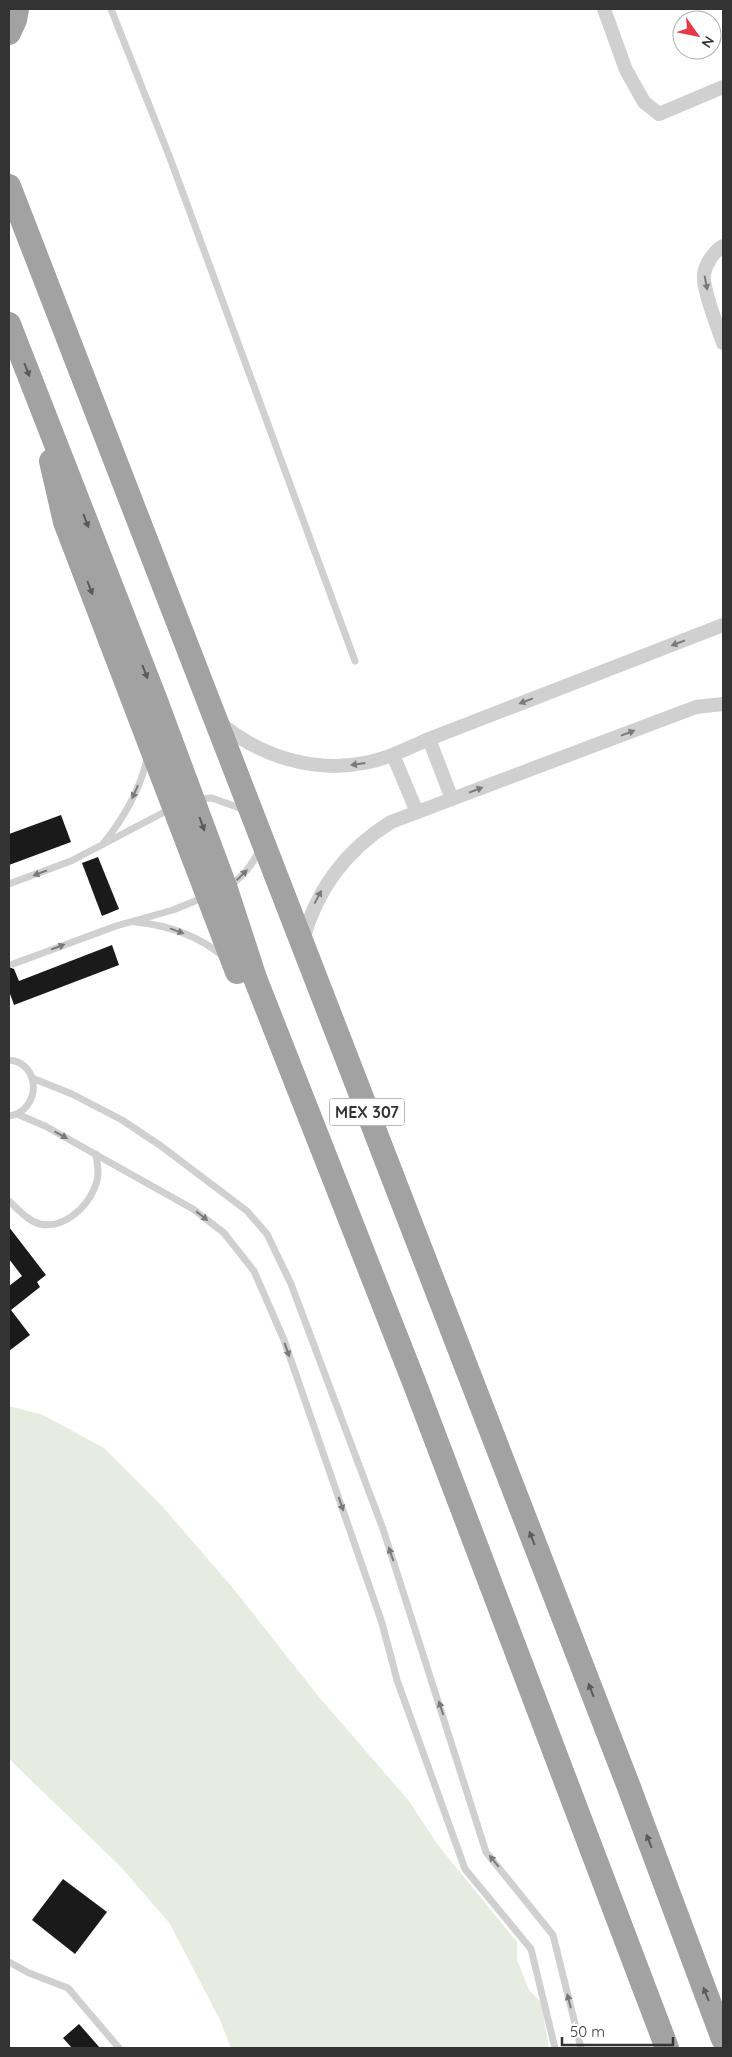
<svg xmlns="http://www.w3.org/2000/svg" width="732" height="2057" font-family="Quicksand,sans-serif">
	<style>
		.green { fill: #e6ecdf }
		.building { fill: #1a1a1a }
		.lines { fill: none; stroke-linecap: round; stroke-linejoin: round }
		.service { stroke: #d0d0d0; stroke-width: 7 }
		.minor { stroke: #d0d0d0; stroke-width: 14 }
		.trunk { stroke: #a2a2a2; stroke-width: 24 }
		.oneway { fill: #7a7a7a }
		.oneway2 { fill: #5a5a5a }
		.labels { text-anchor: middle; stroke-width: 5; stroke-linejoin: round; paint-order: stroke }
		.shield { fill: #fff; stroke: #707070; stroke-width: 1 }
		.shield-label { font-size: 16px; font-weight: bold; fill: #333 }
	</style>
	<rect width="100%" height="100%" fill="#fff"/>
	<polygon class="green" points="9,1406 43,1415 104,1448 162,1506 232,1587 319,1697 409,1801 437,1844 517,1942 517,1960 529,1990 541,2002 549,2048 231,2048 220,2020 170,1924 121,1867 9,1759"/>
	<g class="building">
		<polygon points="61,815 71,842 9,865 9,834"/>
		<polygon points="98,857 119,909 102,916 82,863"/>
		<polygon points="112,945 119,965 14,1005 9,991 9,967 14,969 19,981"/>
		<polygon points="9,1227 46,1275 37,1282 40,1287 11,1310 30,1335 9,1351 9,1286 22,1276 9,1259"/>
		<polygon points="63,1879 107,1912 75,1954 32,1920"/>
		<polygon points="79,2024 100,2048 72,2048 63,2038"/>
	</g>
	<g class="lines">
		<g class="service">
			<polyline points="111,9 170,158 355,661"/>
			<polyline points="198,799 212,798 245,810"/>
			<path d="M103,844c20,-25 37,-54 44,-85"/>
			<polyline points="9,884 71,861 172,808"/>
			<path d="M229,887c13,-11 24,-21 30,-38"/>
			<path d="M135,922c32,3 64,14 89,35"/>
			<polyline points="13,964 116,926 173,910 205,897"/>
			<path d="M9,1060c33,3 32,51 0,56"/>
			<polyline points="32,1078 72,1094 122,1120 161,1146 247,1211 267,1234 291,1284 383,1529 486,1852 553,1935 581,2048"/>
			<polyline points="17,1114 45,1126 193,1209 224,1233 254,1271 284,1340 382,1623 397,1680 465,1869 531,1949 555,2048"/>
			<path d="M9,1201c9,8 19,20 31,23 27,6 56,-24 58,-50 0,-6 -1,-13 -2,-20"/>
			<polyline points="9,1962 29,1973 68,1988 119,2048"/>
		</g>
		<g class="minor">
			<polyline points="604,9 626,70 644,102 659,114 723,87"/>
			<path d="M723,246c-9,5 -17,17 -19,28 -2,14 14,54 19,69"/>
			<path d="M220,723c40,33 93,50 144,40 23,-4 44,-15 65,-24l294,-114"/>
			<polyline points="429,739 452,799"/>
			<polyline points="393,755 417,812"/>
			<path d="M303,940c14,-52 43,-90 88,-118l305,-115 27,-3"/>
		</g>
		<g class="trunk">
			<polyline points="9,33 15,20 17,9"/>
			<polyline points="9,186 627,1782 723,2039"/>
			<polyline points="9,324 155,698 226,889 255,978 414,1382 667,2048"/>
			<polyline points="51,461 65,522 237,972"/>
		</g>
	</g>
	<defs><path id="oneway-solid" d="M-6-.8H1V-3.2L6.5 0L1 3.2V.8H-6Z" transform="scale(1.25)"/></defs>
	<g class="oneway">
		<use href="#oneway-solid" transform="translate(706 283) rotate(79)"/>
		<use href="#oneway-solid" transform="translate(678 643) rotate(159)"/>
		<use href="#oneway-solid" transform="translate(526 701) rotate(159)"/>
		<use href="#oneway-solid" transform="translate(628 733) rotate(-21)"/>
		<use href="#oneway-solid" transform="translate(358 764) rotate(172)"/>
		<use href="#oneway-solid" transform="translate(476 790) rotate(-21)"/>
		<use href="#oneway-solid" transform="translate(135 792) rotate(114)"/>
		<use href="#oneway-solid" transform="translate(40 873) rotate(159)"/>
		<use href="#oneway-solid" transform="translate(242 875) rotate(-44)"/>
		<use href="#oneway-solid" transform="translate(318 897) rotate(-62)"/>
		<use href="#oneway-solid" transform="translate(177 931) rotate(20)"/>
		<use href="#oneway-solid" transform="translate(58 947) rotate(-21)"/>
		<use href="#oneway-solid" transform="translate(61 1135) rotate(29)"/>
		<use href="#oneway-solid" transform="translate(202 1216) rotate(38)"/>
		<use href="#oneway-solid" transform="translate(287 1350) rotate(71)"/>
		<use href="#oneway-solid" transform="translate(341 1504) rotate(71)"/>
		<use href="#oneway-solid" transform="translate(391 1554) rotate(-109)"/>
		<use href="#oneway-solid" transform="translate(441 1708) rotate(-108)"/>
		<use href="#oneway-solid" transform="translate(494 1861) rotate(-129)"/>
		<use href="#oneway-solid" transform="translate(569 2001) rotate(-104)"/>
	</g>
	<g class="oneway2">
		<use href="#oneway-solid" transform="translate(27 370) rotate(69)"/>
		<use href="#oneway-solid" transform="translate(86 521) rotate(69)"/>
		<use href="#oneway-solid" transform="translate(90 588) rotate(69)"/>
		<use href="#oneway-solid" transform="translate(145 672) rotate(69)"/>
		<use href="#oneway-solid" transform="translate(202 824) rotate(70)"/>
		<use href="#oneway-solid" transform="translate(532 1538) rotate(-111)"/>
		<use href="#oneway-solid" transform="translate(591 1690) rotate(-111)"/>
		<use href="#oneway-solid" transform="translate(649 1841) rotate(-111)"/>
		<use href="#oneway-solid" transform="translate(706 1994) rotate(-111)"/>
	</g>
	<g class="labels">
		<rect class="shield" x="329.5" y="1098.5" width="75" height="27" rx="4"/>
		<g class="shield-label">
			<text x="367" y="1118">MEX 307</text>
		</g>
	</g>
	<rect width="732" height="2057" fill="none" stroke="#333333" stroke-width="20"/>
	<g transform="translate(697 35) rotate(123)"><circle r="24" fill="#ffffff" stroke="#adadad"/>
	<path d="M0-4L9 19L0 12L-9 19Z" fill="#e63946"/>
	<text y="-8" font-size="14" font-weight="bold" text-anchor="middle" fill="#333333">N</text>
	</g>
	<path d="M562 2037v8h111v-8" fill="none" stroke="#333333" stroke-width="2.5"/>
	<text x="570" y="2037" font-size="15" fill="#333333" stroke="#ffffff" stroke-width="4" paint-order="stroke">50 m</text>
</svg>
